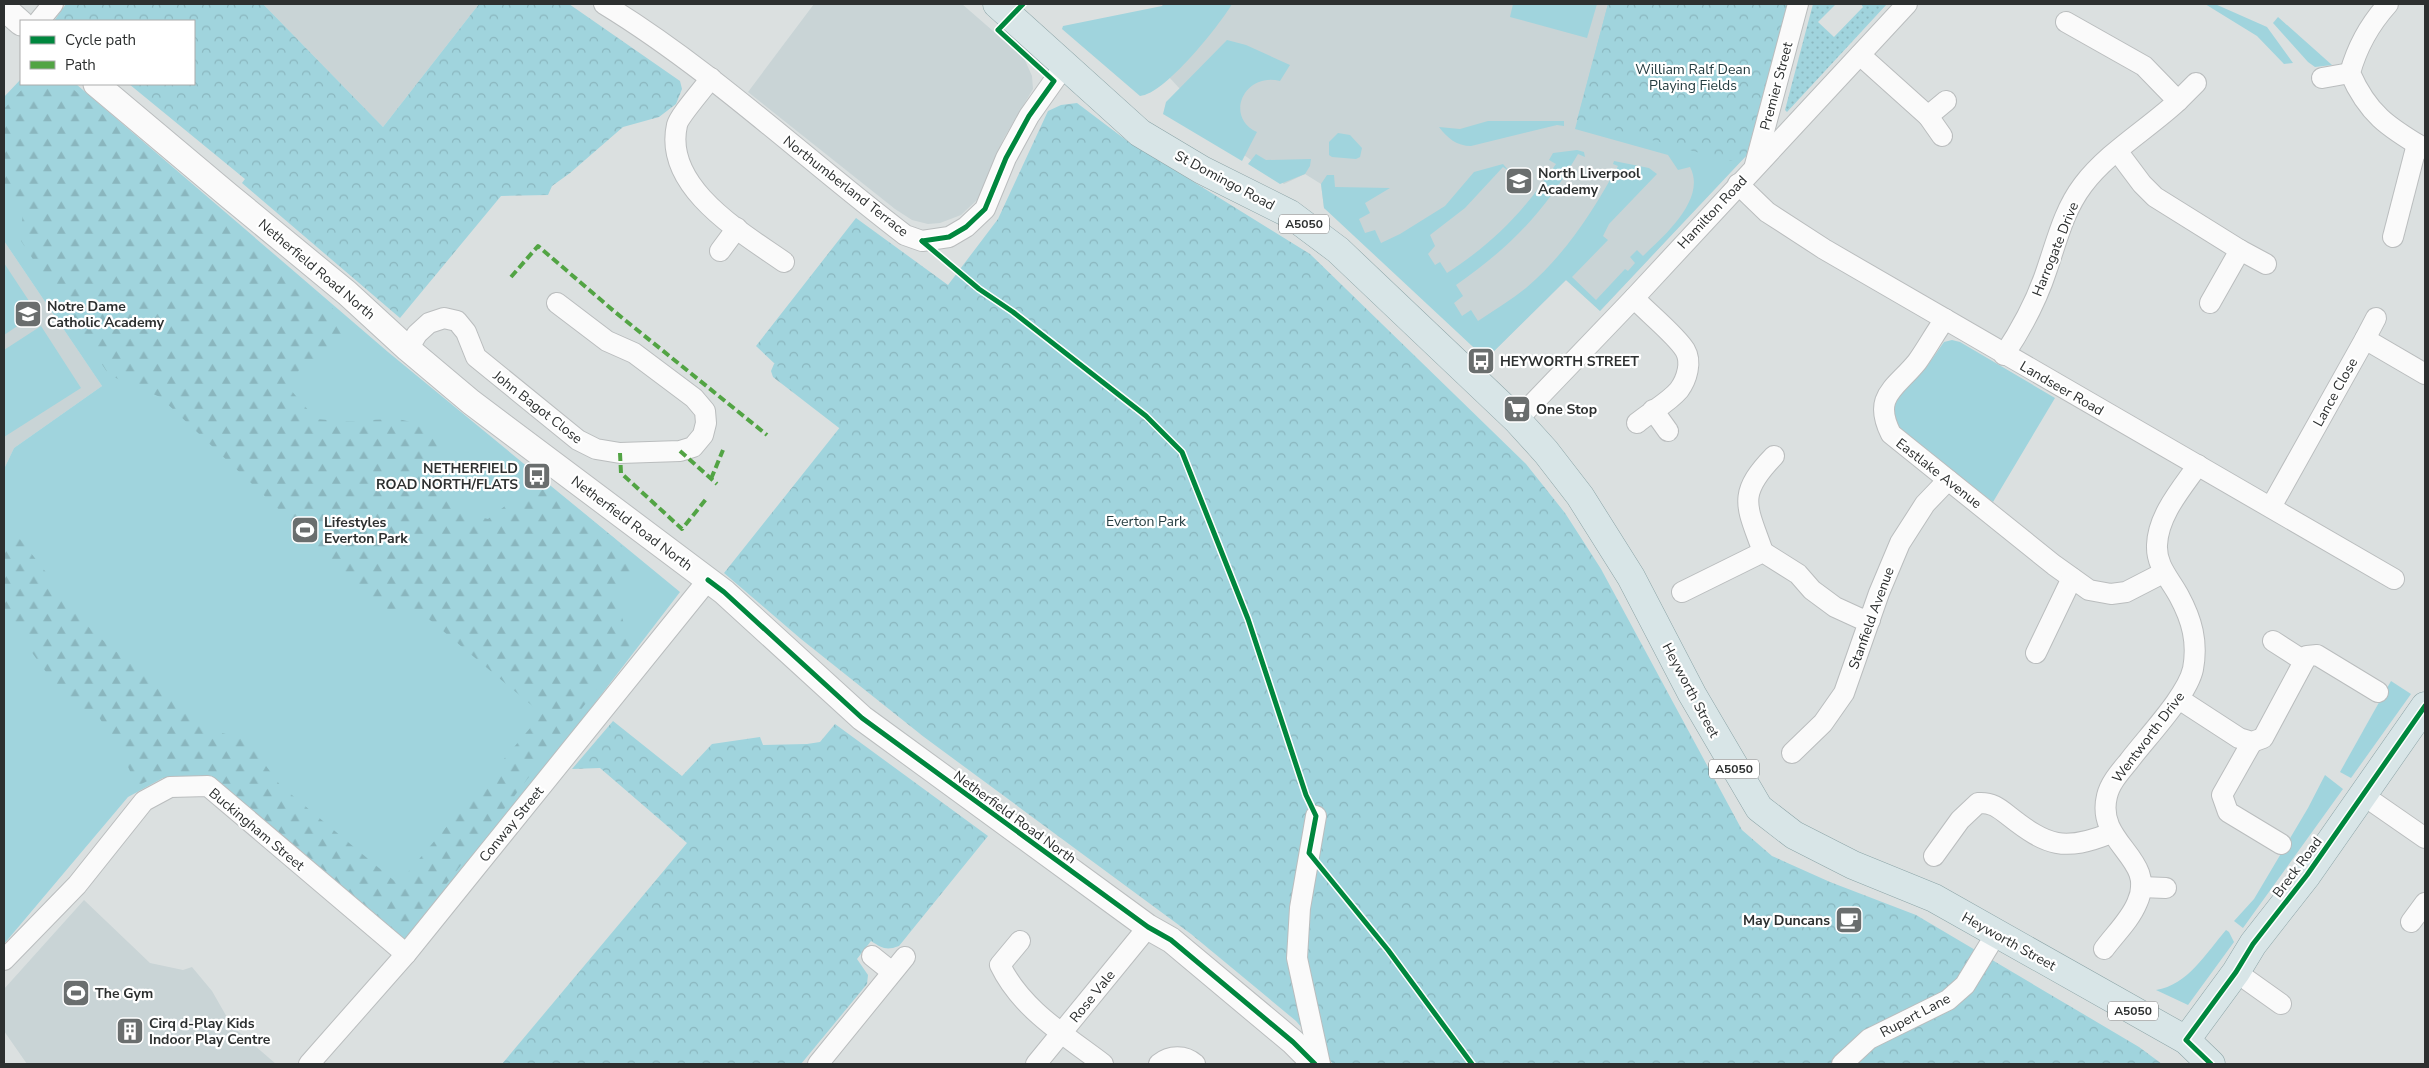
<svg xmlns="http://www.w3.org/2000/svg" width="2429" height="1068" font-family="'Nunito Sans',sans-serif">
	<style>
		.built { fill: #c9d4d6 }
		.grass { fill: #a0d4dd }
		.forest { fill: url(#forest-firs) }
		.park { fill: url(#park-crowns) }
		.garden { fill: url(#garden-dots) }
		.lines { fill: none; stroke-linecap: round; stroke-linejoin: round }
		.minor-casing { stroke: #babdbe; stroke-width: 22 }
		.tertiary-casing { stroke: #babdbe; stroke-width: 27 }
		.primary-casing { stroke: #8ca4a7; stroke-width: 29 }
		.minor { stroke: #fafafa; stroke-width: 20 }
		.tertiary { stroke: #fafafa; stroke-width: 25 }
		.primary { stroke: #d8e5e7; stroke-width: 28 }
		.quiet { stroke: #52a444; stroke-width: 4; stroke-dasharray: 8 4; stroke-linecap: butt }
		.cycleway-casing { stroke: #fff; stroke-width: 8 }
		.cycleway { stroke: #00873e; stroke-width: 5 }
		.labels { text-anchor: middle; stroke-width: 4.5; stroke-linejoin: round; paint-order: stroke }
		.shield { fill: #fff; stroke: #6c6e6e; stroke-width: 1 }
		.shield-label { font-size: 12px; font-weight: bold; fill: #2d3030 }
		.park-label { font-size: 14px; fill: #243c40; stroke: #fff }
		.street-label { font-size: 14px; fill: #2d3030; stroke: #fff }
		.poi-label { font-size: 14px; font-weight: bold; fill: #2d3030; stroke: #fff; text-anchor: start }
	</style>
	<defs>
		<pattern id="forest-firs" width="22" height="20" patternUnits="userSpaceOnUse" patternTransform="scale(1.25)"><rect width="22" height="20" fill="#a0d4dd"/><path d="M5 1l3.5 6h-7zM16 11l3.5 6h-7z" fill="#8ab6be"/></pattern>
		<pattern id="park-crowns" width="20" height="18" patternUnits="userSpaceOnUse" patternTransform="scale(1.25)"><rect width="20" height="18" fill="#a0d4dd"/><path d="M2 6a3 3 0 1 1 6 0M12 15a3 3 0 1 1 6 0" fill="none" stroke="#8ab6be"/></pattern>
		<pattern id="garden-dots" width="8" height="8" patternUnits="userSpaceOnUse" patternTransform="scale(1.25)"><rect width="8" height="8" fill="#a0d4dd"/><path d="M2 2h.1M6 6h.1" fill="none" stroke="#8ab6be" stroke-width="1.8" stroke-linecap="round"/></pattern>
	</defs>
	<rect width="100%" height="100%" fill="#dbe0e0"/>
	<g class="built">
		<polygon points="263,4 479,4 383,127"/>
		<polygon points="814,4 962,4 1024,58 1032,76 1033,89 1004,138 978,199 961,215 940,223 928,224 912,220 895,209 748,92"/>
		<polygon points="1164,4 1788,4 1746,156 1600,311 1566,280 1486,359 1361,238 1324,208 1321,184 1305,174 1284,184 1182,110 1180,89 1168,76 1162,6"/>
		<polygon points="4,241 102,386 14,448 4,469"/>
		<polygon points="84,900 150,963 183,970 192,967 212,991 232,1026 276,1064 27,1064 4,1031 4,989"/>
	</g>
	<g class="grass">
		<path d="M1164,4h68c-13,22 -67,90 -92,92l-78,-67 1,-3 99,-20z"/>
		<polygon points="1513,4 1597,4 1587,38 1510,17"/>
		<path d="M1608,4h180l-42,152 -146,155 -34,-31 -80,79 -162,-151 -3,-24 6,-9h7l1,12 55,1 -25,15 5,10 -11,6 6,14 10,-3 6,13 19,-9 45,-28 29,-34 29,-8 6,7 -6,-4 -38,41 -35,27 5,11 -7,8 7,11 5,-3 7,11c49,-32 76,-61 109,-109l-7,-4 4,-7 24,-3 7,2 1,5 -7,-3c-34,59 -68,93 -122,131l7,11 -9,7 8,13 9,-6 7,11c16,-11 33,-21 48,-33 39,-33 67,-77 92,-122l-5,-2 1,-3 35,7 8,6 -48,50 -6,12 5,4 -36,37 24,23 29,-31 3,2 7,-8 -5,-6 7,-7 6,6c21,-20 64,-57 47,-89l-12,3 -10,-15 -93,-26z"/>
		<polygon points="2205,4 2215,4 2267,27 2293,63 2284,64 2257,36"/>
		<polygon points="2278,17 2332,65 2315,67 2308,62 2273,23"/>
		<path d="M1227,40l19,5 44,20 -10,16c-36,-9 -56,36 -23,51l-15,29 -79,-47 3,-12 4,-4z"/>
		<polygon points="21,79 21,84 76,84 388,352 680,592 407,948 207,782 163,778 128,797 4,944 4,469 14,448 102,386 4,241 4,97"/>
		<path d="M1488,121h76v5l-7,-1 -86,21c-14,0 -24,-8 -32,-19l21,2z"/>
		<polygon points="1338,133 1350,135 1362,148 1360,157 1356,159 1332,157 1329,155 1329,142"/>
		<polygon points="1256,154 1266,160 1311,159 1310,166 1305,174 1280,184 1248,164"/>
		<polygon points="4,263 37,313 4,335"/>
		<polygon points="41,326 81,388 4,437 4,350"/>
		<polygon points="1952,340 1960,342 2055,398 1993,502 1977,490 1975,493 1898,432 1890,414 1898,389 1927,366 1944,342"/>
		<polygon points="2391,681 2411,694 2351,778 2340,772"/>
		<polygon points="2325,775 2343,789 2243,928 2234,921 2254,899 2308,808"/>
		<path d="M2226,930l3,2 5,10 -46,63 -32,-15c32,-5 50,-37 70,-60z"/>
	</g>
	<g class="forest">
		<path d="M27,84h40l272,230 7,19 -18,19 -26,13 -13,23 27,31c14,1 29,3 43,2 39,-2 55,-8 82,27l-14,18 1,20 32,26 28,7 25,-19 38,-13 63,51 22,23 -19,38 13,47 -226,293 -195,-162 -49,-2 -23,11 -15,-32 -25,-40 -27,-9 -66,-91v-80h12l76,97 116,98 39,11 33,45 118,99 144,-170 -118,-99 -41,-7 -223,-211 -51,-22 -88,-134 2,-34 -19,-15v-83z"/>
		<polygon points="799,342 845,404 843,431 773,377 771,371 774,364"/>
	</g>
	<g class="park">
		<polygon points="66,4 263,4 383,127 479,4 569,4 680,81 682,89 676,104 659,117 623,127 570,173 552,186 548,195 501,196 400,318 242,183 245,179 129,84 194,84 194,21 54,21"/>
		<polygon points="1608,4 1788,4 1746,156 1730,161 1577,120"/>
		<polygon points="1077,103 1126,140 1310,254 1526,464 1565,513 1601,569 1742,830 1772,856 1830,882 1916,915 2139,1047 2162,1064 1333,1064 1296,1021 1191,934 924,737 801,639 724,573 841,426 756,346 856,218 948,285 998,219 1048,111 1061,105"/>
		<path d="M613,721l69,55 30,-32 48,-7 3,8 44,-1 13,-2 15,-18 153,112 -89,110c-13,5 -17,2 -28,-5l-14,18 11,16 -1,9 -66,80h-299l185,-221 -87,-75 -28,1z"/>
	</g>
	<polygon class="garden" points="1813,4 1836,4 1818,22 1834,37 1863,7 1861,4 1887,4 1787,112 1785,110"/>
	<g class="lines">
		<g class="minor-casing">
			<g id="minor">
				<path d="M604,4c108,66 200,154 301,231l17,6 27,-4 17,-10 19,-18 21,-51 23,-42 36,-51"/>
				<path d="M2388,4c-18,20 -31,43 -38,69 18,41 38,54 75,76"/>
				<polyline points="39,21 53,4"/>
				<polyline points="1860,55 1928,116 1942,136"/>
				<path d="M711,78c-7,10 -32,38 -34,47 -14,62 64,107 107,137"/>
				<polyline points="2322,78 2350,73"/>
				<polyline points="2178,101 2196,83"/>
				<polyline points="1928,116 1946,101"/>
				<polyline points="2118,152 2142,184 2155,197 2240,250 2210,303"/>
				<polyline points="1755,165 1798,4"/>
				<polyline points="1738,184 1767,212 1824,249 2394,579"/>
				<polyline points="2393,237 2417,144"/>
				<polyline points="2240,250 2266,264"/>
				<polyline points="720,251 737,228"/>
				<path d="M1634,298c13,14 42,37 51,52 7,12 2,29 -6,40 -11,13 -29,22 -42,33"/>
				<path d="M1945,319c-10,14 -18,29 -28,43 -22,27 -45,34 -26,72l163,131 35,25 22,4 15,-2 37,-19"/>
				<polyline points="2365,339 2376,318"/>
				<polyline points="408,349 417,334 429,323 444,318 457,321 466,332 476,357 578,440 596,449 620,453 680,451 693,447 703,435 706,423 705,411 694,398 634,353 607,341 557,303"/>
				<path d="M2004,355c18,-27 33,-55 43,-86 10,-29 17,-59 36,-84 25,-33 65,-56 95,-84l-34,-35 -78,-44"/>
				<polyline points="1653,410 1668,431"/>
				<polyline points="1517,420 1634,298 1907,4"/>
				<polyline points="2271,507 2365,339 2425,374"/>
				<path d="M1763,552c-16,-46 -27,-57 11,-96"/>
				<polyline points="1682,592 1763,552 1798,574 1812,590 1835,607 1859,618 1870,620"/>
				<polyline points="2273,641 2304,661"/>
				<polyline points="2036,653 2072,578"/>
				<polyline points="2179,699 2239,738 2252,742 2263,738 2307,656 2317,655 2378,692"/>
				<polyline points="2252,742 2222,795 2228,812 2281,844"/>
				<polyline points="1792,753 1823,723 1844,693 1879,593 1900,543 1925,504 1948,480"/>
				<polyline points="2363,795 2425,838"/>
				<polyline points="1316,816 1300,908 1297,958 1320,1064"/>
				<path d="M1934,856l26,-36 18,-17c14,-1 21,5 31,13 38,30 55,36 102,17"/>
				<polyline points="2141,887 2166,888"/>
				<polyline points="2411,922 2425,903"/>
				<path d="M1020,941l-20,24c21,44 65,70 103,99"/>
				<path d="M2104,949c11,-15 26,-29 33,-46 21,-45 -42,-59 -30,-107 3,-13 13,-24 22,-35 18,-24 58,-65 64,-92 5,-27 -1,-49 -14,-73 -9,-17 -23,-30 -22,-51 1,-30 25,-57 41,-80"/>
				<polyline points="872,956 892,972"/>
				<polyline points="4,960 77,885 144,801 170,787 208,786 406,954"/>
				<polyline points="2236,972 2281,1004"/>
				<polyline points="309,1064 406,954 708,580"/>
				<polyline points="818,1064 905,957"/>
				<polyline points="1036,1064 1148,927"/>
				<path d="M1159,1064c11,-9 26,-9 36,0"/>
				<polyline points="1842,1064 1869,1039 1948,1000 1965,985 1996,934"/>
			</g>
		</g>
		<g class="tertiary-casing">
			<g id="tertiary">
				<polyline points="4,8 21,23"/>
				<polyline points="96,84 228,195 347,293 408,349 471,402 724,592 862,718 1148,927 1171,940 1293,1042 1315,1064"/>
			</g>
		</g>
		<g class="primary-casing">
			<g id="primary">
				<polyline points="997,4 1140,133 1202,170 1290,214 1338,250 1517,420 1546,452 1580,496 1631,577 1692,694 1759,808 1794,835 1853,865 1934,898 2186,1040 2211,1064"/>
				<polyline points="2186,1040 2236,972 2253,944 2307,875 2425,706"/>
			</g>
		</g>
		<use href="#minor" class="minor"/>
		<use href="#tertiary" class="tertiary"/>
		<use href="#primary" class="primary"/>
		<g class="quiet">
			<polyline points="511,277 538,246 615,312 767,435"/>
			<polyline points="680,451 717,484"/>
			<polyline points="620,453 621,473 682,529 707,498"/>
			<polyline points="711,479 723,450"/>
		</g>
		<g class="cycleway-casing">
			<g id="cycleway">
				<polyline points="922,241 979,289 1013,312 1146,416 1182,452 1248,619 1306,795 1316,816 1309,853 1388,950 1472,1064"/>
				<polyline points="922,241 949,237 966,227 985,209 1006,158 1029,116 1054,81 998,30 1023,4"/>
				<polyline points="708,580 724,592 862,718 1148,927 1171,940 1293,1042 1315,1064"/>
				<polyline points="2211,1064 2186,1040 2236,972 2253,944 2307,875 2425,706"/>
			</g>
		</g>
		<use href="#cycleway" class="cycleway"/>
	</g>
	<defs>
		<g id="school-square" transform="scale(1.4375)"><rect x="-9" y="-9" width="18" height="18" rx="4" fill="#6a6e6e" stroke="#fff"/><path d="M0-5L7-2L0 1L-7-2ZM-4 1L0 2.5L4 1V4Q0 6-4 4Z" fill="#fff"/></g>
		<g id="bus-square" transform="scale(1.4375)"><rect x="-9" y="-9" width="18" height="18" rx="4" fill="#6a6e6e" stroke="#fff"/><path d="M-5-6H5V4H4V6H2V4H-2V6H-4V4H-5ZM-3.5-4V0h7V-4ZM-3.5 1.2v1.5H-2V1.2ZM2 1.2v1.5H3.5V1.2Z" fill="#fff"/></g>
		<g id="supermarket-square" transform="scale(1.4375)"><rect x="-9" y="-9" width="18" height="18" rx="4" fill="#6a6e6e" stroke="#fff"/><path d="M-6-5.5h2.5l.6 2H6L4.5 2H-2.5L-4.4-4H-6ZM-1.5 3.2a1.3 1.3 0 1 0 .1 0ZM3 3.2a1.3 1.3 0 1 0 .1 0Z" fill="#fff"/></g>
		<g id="stadium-square" transform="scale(1.4375)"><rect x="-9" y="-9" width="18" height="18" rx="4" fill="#6a6e6e" stroke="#fff"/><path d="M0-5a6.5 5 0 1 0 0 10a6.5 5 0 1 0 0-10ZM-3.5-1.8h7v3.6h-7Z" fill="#fff"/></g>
		<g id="cafe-square" transform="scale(1.4375)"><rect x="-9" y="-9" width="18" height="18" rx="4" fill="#6a6e6e" stroke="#fff"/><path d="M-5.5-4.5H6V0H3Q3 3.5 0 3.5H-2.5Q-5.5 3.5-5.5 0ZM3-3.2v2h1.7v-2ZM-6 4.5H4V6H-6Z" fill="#fff"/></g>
		<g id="building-square" transform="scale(1.4375)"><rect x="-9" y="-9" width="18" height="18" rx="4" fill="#6a6e6e" stroke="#fff"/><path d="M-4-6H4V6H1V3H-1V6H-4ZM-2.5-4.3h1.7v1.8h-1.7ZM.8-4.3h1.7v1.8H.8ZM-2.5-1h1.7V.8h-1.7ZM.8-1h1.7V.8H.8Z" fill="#fff"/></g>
	</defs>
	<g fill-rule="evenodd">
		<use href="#school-square" x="1519" y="181"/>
		<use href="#school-square" x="28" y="314"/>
		<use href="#bus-square" x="1481" y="361"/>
		<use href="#supermarket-square" x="1517" y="409"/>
		<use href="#bus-square" x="537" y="476"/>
		<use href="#stadium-square" x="305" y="530"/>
		<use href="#cafe-square" x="1849" y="920"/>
		<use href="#stadium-square" x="76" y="993"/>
		<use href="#building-square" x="130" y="1031"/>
	</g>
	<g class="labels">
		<g class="shield">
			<rect x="1279" y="214.5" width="50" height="19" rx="4"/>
			<rect x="1709" y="759.5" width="50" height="19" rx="4"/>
			<rect x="2108" y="1001.5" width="50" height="19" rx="4"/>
		</g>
		<g class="shield-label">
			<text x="1304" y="228">A5050</text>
			<text x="1734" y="773">A5050</text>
			<text x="2133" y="1015">A5050</text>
		</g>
		<g class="park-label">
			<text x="1693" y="74">William Ralf Dean<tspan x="1693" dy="16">Playing Fields</tspan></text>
			<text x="1146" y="526">Everton Park</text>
		</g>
		<g class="street-label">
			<text transform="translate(1776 86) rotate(-75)" y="5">Premier Street</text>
			<text transform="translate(1225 180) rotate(28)" y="5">St Domingo Road</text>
			<text transform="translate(846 186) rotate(38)" y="5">Northumberland Terrace</text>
			<text transform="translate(1712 212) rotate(-47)" y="5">Hamilton Road</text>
			<text transform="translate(2055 249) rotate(-68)" y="5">Harrogate Drive</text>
			<text transform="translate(317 269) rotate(40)" y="5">Netherfield Road North</text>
			<text transform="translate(2062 388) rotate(30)" y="5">Landseer Road</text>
			<text transform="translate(2335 392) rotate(-61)" y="5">Lance Close</text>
			<text transform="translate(538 407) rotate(38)" y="5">John Bagot Close</text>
			<text transform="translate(1939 473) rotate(38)" y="5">Eastlake Avenue</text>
			<text transform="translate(632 523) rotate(37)" y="5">Netherfield Road North</text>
			<text transform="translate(1871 618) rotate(-70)" y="5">Stanfield Avenue</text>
			<text transform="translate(1691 690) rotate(62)" y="5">Heyworth Street</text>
			<text transform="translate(2148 737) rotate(-53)" y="5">Wentworth Drive</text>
			<text transform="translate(1015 817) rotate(36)" y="5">Netherfield Road North</text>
			<text transform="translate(511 824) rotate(-51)" y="5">Conway Street</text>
			<text transform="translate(257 829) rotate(40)" y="5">Buckingham Street</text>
			<text transform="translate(2297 867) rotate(-53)" y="5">Breck Road</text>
			<text transform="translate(2009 941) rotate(29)" y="5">Heyworth Street</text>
			<text transform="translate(1092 996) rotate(-51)" y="5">Rose Vale</text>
			<text transform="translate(1915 1015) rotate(-28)" y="5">Rupert Lane</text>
		</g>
		<g class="poi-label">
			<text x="1538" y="178">North Liverpool<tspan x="1538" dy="16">Academy</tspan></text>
			<text x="47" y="311">Notre Dame<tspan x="47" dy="16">Catholic Academy</tspan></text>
			<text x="1500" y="366">HEYWORTH STREET</text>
			<text x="1536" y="414">One Stop</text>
			<text x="518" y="473" text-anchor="end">NETHERFIELD<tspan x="518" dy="16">ROAD NORTH/FLATS</tspan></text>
			<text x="324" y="527">Lifestyles<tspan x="324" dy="16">Everton Park</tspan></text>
			<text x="1830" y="925" text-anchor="end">May Duncans</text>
			<text x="95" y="998">The Gym</text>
			<text x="149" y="1028">Cirq d-Play Kids<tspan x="149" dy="16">Indoor Play Centre</tspan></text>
		</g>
	</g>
	<rect width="2429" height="1068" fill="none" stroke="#2d3030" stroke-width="10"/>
	<rect x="20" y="20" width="175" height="65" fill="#ffffff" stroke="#abacac"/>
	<rect x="30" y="36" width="25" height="8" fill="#00873e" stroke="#abacac"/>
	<text x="65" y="45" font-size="15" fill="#2d3030">Cycle path</text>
	<rect x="30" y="61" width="25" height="8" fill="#52a444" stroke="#abacac"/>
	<text x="65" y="70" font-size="15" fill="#2d3030">Path</text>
</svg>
